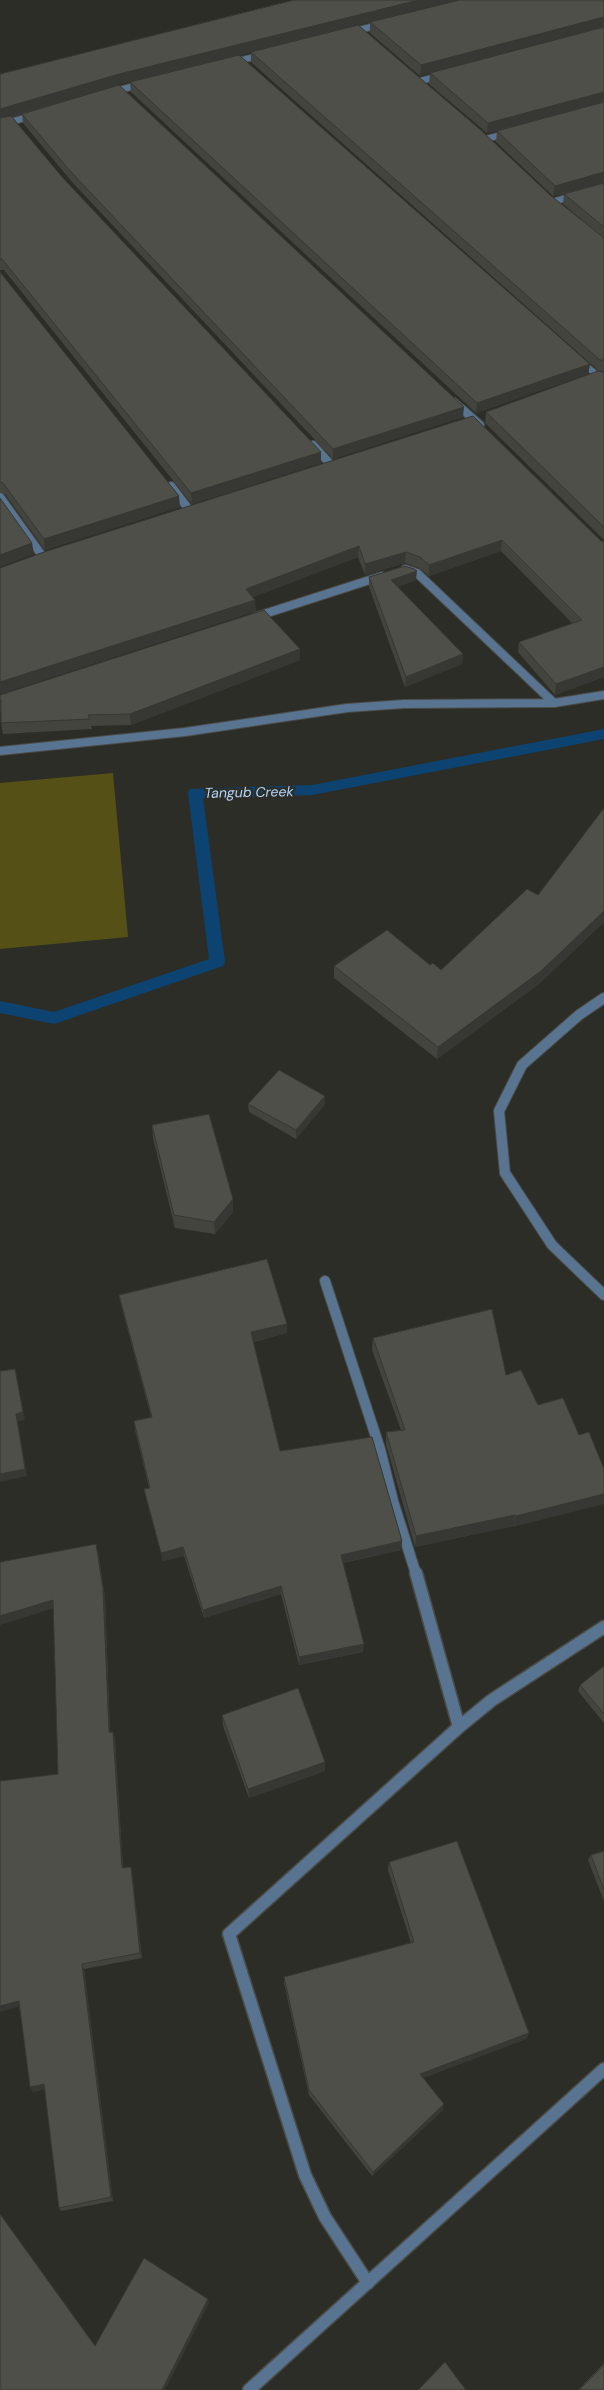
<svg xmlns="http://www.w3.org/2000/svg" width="604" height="2390" font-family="'DM Sans',sans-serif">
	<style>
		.green { fill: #555016 }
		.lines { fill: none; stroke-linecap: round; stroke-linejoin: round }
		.stream { fill: #0c4371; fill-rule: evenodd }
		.minor-far3-casing { stroke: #4b4b47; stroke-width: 8 }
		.minor-far2-casing { stroke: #4b4b47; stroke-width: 10 }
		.minor-far1-casing { stroke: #4b4b47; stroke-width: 12 }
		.minor-casing { stroke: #4b4b47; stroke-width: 15 }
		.minor-far3 { stroke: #597490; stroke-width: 6 }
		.minor-far2 { stroke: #597490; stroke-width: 8 }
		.minor-far1 { stroke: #597490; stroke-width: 10 }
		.minor { stroke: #597490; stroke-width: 12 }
		.wall { fill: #44443f; fill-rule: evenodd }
		.shaded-wall { fill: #373733 }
		.building { fill: #4f4f49; stroke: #373733 }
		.labels { text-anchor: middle; stroke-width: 4.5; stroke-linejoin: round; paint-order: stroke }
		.water-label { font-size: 14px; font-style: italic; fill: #b4d6f8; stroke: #2d2d28 }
	</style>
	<rect width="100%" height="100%" fill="#2d2d28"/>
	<polygon class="green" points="113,773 128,937 0,949 0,783"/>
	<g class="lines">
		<polygon class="stream" points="604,729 604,739 312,795 203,798 225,962 223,966 54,1024 0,1013 0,1001 54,1012 209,959 188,793 190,789 312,785"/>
		<g class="minor-far3-casing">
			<g id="minor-far3">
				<polyline points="351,32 383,24"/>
				<polyline points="230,63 262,55"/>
				<polyline points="417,82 442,75"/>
				<polyline points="111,92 143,84"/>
				<polyline points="0,125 35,115"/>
				<polyline points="486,139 509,133"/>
				<polyline points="552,202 577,195"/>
				<polyline points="580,361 604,381"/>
				<polyline points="454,401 464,410"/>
			</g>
		</g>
		<g class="minor-far2-casing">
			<g id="minor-far2">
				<polyline points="462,409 480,425"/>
				<polyline points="313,445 332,466"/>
				<polyline points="171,486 190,511"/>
				<polyline points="0,497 43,557"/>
				<polyline points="405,569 417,573 554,703"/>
				<polyline points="255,617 382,576"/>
				<polyline points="0,751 185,732 347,708 404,704 554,703 604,695"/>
			</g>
		</g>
		<g class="minor-far1-casing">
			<g id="minor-far1">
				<polyline points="604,998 579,1015 522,1065 499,1111 505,1173 552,1245 604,1295"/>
				<polyline points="325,1281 380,1449 393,1501 416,1574"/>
			</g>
		</g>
		<g class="minor-casing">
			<g id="minor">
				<polyline points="416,1573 459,1727"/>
				<polyline points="368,2283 325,2217 305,2175 229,1934 459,1727 492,1700 604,1627"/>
				<polyline points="249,2390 604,2069"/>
			</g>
		</g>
		<use href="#minor-far3" class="minor-far3"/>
		<use href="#minor-far2" class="minor-far2"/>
		<use href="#minor-far1" class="minor-far1"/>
		<use href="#minor" class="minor"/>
	</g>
	<g class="wall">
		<path d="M294,0h310v371h-5l-348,-309v-10l-131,32 -94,29 437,304 -130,42 -261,-277 -49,-59 -1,-9 -10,3 51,61 258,285 -129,41 -188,-234h-4v-196zM370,22v11l50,43 10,-3 -1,11 58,49 10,-2 -1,11 57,54 11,-2 -1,10 30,25 -43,-34 -192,-170z"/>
		<polygon points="130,82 590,364 588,374 476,413 131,92"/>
		<polygon points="0,272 180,507 45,550 5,494 0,493"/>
		<polygon points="604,372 604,540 485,423 486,412"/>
		<polygon points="473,416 601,541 604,677 555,695 518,652 519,642 572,623 501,551 429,576 419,568 405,563 365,575 358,557 253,597 256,611 0,694"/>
		<polygon points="369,577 416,580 397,587 463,654 462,664 405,687 369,587"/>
		<polygon points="300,660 131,725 91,726 92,729 3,734 1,723 1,712 0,712 0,695"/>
		<polygon points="604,808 604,922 539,984 437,1059 334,978 334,966 430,965 441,970 538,895"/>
		<polygon points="325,1096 325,1104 296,1139 249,1112 248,1104"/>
		<polygon points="152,1125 233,1199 233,1212 215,1234 175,1228 153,1138"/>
		<polygon points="119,1295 287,1333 253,1342 280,1451 402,1541 401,1550 343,1563 363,1652 299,1665 281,1594 204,1618 184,1556 163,1561 146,1498 144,1489 149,1488 135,1430 134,1421 151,1417 121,1305"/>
		<polygon points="373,1338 506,1375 538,1405 563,1398 513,1527 513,1526 415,1547 386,1444 386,1432 401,1430 372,1350"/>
		<polygon points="98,1552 105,1597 110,1732 115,1739 123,1868 131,1867 132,1873 142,1958 84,1969 113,2201 61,2211 59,2208 45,2089 33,2092 19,2007 58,1774"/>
		<polygon points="604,1666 604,1723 578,1691 580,1685"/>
		<polygon points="222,1715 325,1771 249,1798 223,1726"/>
		<polygon points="604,1851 604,1901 588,1860 591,1855"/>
		<polygon points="389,1862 529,2033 526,2039 423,2078 443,2110 372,2176 309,2095 284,1983 284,1977 411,1943 388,1870"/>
		<polygon points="604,2363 604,2390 578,2390"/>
	</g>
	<g class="shaded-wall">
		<polygon points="419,0 460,0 120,84 0,120 0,109 119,74"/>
		<polygon points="604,17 603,27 420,76 421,65"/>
		<polygon points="604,92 603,102 487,133 488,123"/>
		<polygon points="604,172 603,183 553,196 555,186"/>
		<polygon points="590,364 588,374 476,413 477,403"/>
		<polygon points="464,407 463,417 333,459 333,449"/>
		<polygon points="321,452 321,463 192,504 191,493"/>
		<polygon points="179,496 180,507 45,550 44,539"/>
		<polygon points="502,540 501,551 429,576 429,565"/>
		<polygon points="32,543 34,554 0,567 0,555"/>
		<polygon points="359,546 358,557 246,600 246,589"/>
		<polygon points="406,552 405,563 365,575 365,564"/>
		<polygon points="417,571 416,580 390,589 391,580"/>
		<polygon points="255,600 256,611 0,694 0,682"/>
		<polygon points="300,649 300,660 131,725 130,714"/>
		<polygon points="463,654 462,664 405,687 406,677"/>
		<polygon points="604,667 604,677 555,695 556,684"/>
		<polygon points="604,911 604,922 539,984 437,1059 438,1047"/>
		<polygon points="325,1096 325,1104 296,1139 296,1130"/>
		<polygon points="233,1199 233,1212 215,1234 214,1222"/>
		<polygon points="287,1324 287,1333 251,1342 251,1332"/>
		<polygon points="15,1369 25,1420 18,1421 27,1476 0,1482 0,1474 16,1414"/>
		<polygon points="604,1494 604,1504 513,1527 516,1516"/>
		<polygon points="515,1515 513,1526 415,1547 416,1536"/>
		<polygon points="402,1541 401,1550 341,1563 341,1555"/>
		<polygon points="96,1544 105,1597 110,1739 109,1732"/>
		<polygon points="183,1547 184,1556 163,1561 161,1553"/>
		<polygon points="281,1586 281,1594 204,1618 203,1610"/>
		<polygon points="53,1600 55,1608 0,1625 0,1616"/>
		<polygon points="364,1644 363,1652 299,1665 299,1657"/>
		<polygon points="113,1732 115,1739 123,1874 122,1868"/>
		<polygon points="325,1762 325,1771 249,1798 248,1789"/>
		<polygon points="131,1867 132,1873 142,1958 140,1953"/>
		<polygon points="82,1964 84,1969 113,2201 111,2197"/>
		<polygon points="19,2001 21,2006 0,2012 0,2006"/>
		<polygon points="529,2033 526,2039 418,2080 420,2074"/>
		<polygon points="44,2084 47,2088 33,2092 30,2087"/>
		<polygon points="444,2104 443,2110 372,2176 373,2172"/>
		<polygon points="0,2213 3,2217 98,2349 95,2346"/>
		<polygon points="208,2299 209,2303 165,2390 162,2390"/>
	</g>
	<g class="building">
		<polygon points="294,0 419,0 119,74 0,109 0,74"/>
		<polygon points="460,0 604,0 604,17 421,65 370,22"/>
		<polygon points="358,25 483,132 550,195 604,238 604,360 600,360 251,52"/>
		<polygon points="604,27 604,92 488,123 430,73"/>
		<polygon points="239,55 590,364 477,403 130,82"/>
		<polygon points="119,85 464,407 333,449 71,172 22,114"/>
		<polygon points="604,102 604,172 555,186 497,131"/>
		<polygon points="11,116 63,178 321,452 191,493 2,259 0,259 0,118"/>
		<polygon points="604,183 604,227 564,194"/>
		<polygon points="0,272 179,496 44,539 3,483 0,482"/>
		<polygon points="598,371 604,372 604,527 486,412"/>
		<polygon points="473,416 601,541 604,541 604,667 556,684 519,642 582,620 502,540 429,565 420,557 406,552 365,564 359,546 246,589 255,600 0,682 0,568 44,552"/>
		<polygon points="0,498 32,543 0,555"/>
		<polygon points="405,566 414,569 417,571 391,580 463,654 406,677 369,577"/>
		<polygon points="264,610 300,649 130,714 88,715 90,719 1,723 1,700 0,700 0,695"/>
		<polygon points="604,808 604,911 541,971 438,1047 334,966 387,930 430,965 433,963 441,970 527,889 538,895"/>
		<polygon points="279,1070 325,1096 296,1130 248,1104"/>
		<polygon points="209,1114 233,1199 214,1222 174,1215 152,1125"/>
		<polygon points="267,1259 287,1324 251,1332 280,1451 372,1437 402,1541 341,1555 364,1644 299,1657 281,1586 203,1610 183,1547 161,1553 144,1489 150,1488 134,1421 152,1417 119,1295"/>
		<polygon points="492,1309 506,1375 521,1370 538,1405 563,1398 579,1435 589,1432 604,1469 604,1494 516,1516 515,1515 416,1536 386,1432 405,1430 373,1338"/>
		<polygon points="15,1369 23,1412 16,1414 25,1469 0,1474 0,1371"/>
		<polygon points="96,1544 103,1589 109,1732 113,1732 122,1868 131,1867 140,1953 82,1964 111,2197 59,2208 44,2084 30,2087 19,2001 0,2006 0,1781 58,1774 53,1600 0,1616 0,1562"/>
		<polygon points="604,1666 604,1714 580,1685"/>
		<polygon points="298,1688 325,1762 248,1789 222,1715"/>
		<polygon points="457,1841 529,2033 420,2074 444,2104 373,2172 309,2090 284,1977 414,1942 389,1862"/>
		<polygon points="604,1851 604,1890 591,1855"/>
		<polygon points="0,2214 95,2346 144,2258 208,2299 162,2390 0,2390"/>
		<polygon points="445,2362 466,2390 418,2390"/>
		<polygon points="604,2365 604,2390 579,2390"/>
	</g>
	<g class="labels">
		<g class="water-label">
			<text transform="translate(249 792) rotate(-1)" y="5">Tangub Creek</text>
		</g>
	</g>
</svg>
